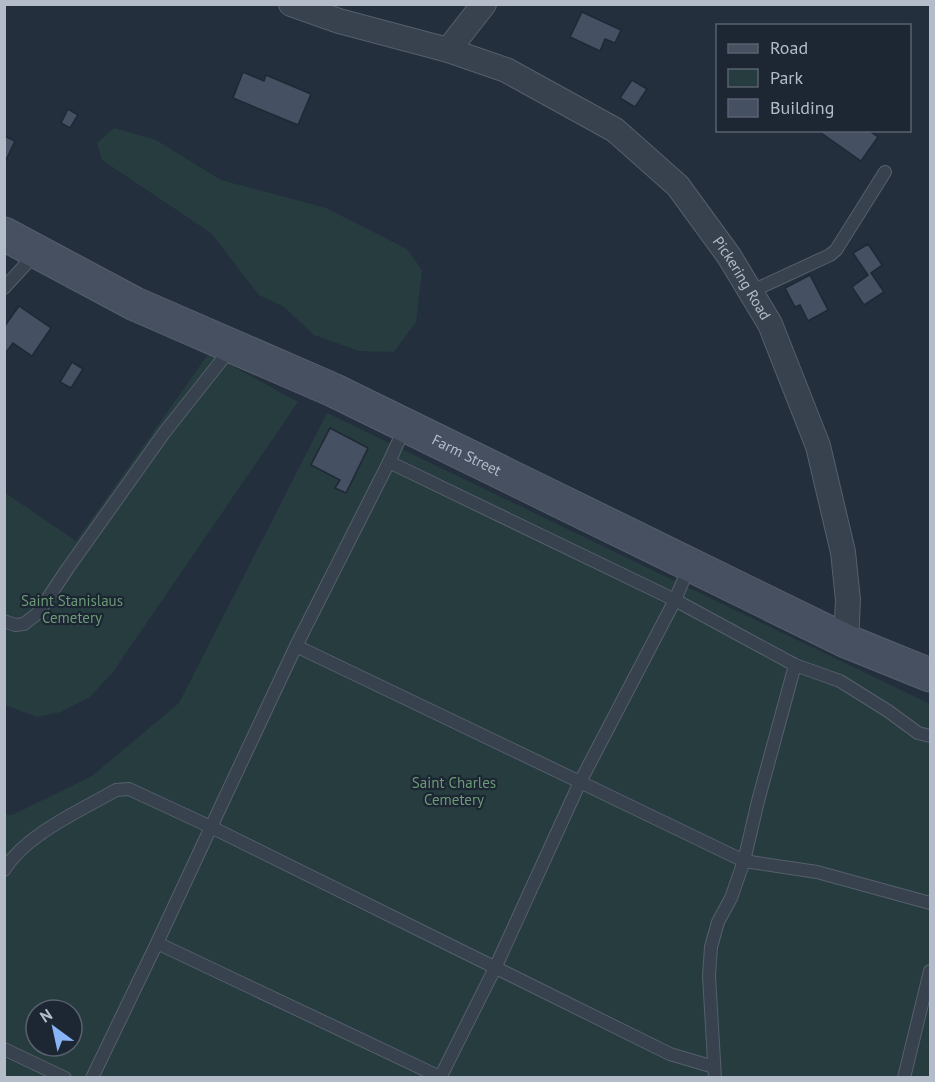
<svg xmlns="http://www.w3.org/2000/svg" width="935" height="1082" font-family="'PT Sans',sans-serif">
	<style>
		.green { fill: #263c3f; fill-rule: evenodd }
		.building { fill: #455162; stroke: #1f2835; stroke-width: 1.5 }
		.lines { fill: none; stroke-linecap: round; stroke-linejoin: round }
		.lane-casing { stroke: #565f6c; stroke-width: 14 }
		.street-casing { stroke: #565f6c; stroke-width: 26 }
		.secondary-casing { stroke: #565f6c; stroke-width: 35 }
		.lane { stroke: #38414e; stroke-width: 12 }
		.street { stroke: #38414e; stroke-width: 24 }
		.secondary { stroke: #465061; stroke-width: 33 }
		.labels { text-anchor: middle; stroke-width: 4.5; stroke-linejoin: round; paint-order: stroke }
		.street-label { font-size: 15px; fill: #b4bcc9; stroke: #1d2633 }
		.park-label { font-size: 15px; fill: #6b9a76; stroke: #1d2633 }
	</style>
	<rect width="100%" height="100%" fill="#242f3e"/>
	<g class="green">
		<polygon points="114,128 156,140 221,180 326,208 407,249 422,270 416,322 394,352 359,351 314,335 284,307 259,295 211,233 102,160 97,143"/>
		<polygon points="209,353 298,402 113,672 90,697 61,712 37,717 5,705 4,492 76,541"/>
		<path d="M327,413l603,291v373l-925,1v-263h7l80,-39 87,-73zM36,1010h36v36h-36z"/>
	</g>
	<g class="building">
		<polygon points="582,12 621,30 615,43 605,39 600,51 570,37"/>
		<polygon points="243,72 264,81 266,75 311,94 298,125 233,98"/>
		<polygon points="632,80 647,89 635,107 620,98"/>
		<polygon points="68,109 78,115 70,128 61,123"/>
		<polygon points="817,130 868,130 878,137 861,161"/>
		<polygon points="4,136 15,141 4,164"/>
		<polygon points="868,244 882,265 871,273 884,292 864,305 852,287 868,275 853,253"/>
		<polygon points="810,275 828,310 808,321 800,305 795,307 785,288"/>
		<polygon points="19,306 51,328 32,356 13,343 4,355 4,327"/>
		<polygon points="72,362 83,369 71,388 60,382"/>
		<polygon points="330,428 368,448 346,493 335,488 340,480 311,465"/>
	</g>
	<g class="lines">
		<g class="lane-casing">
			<g id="lane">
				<polyline points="4,288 36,253"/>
				<polyline points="750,292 830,255 836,250 885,172"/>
				<polyline points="405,427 389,462 675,600 795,665 840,681 888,711 918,733 930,736"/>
				<polyline points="689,567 675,600 580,782 744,861 758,801 795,665"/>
				<polyline points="4,621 15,625 24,624 38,613 68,568 164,433 232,347"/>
				<polyline points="296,646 580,782 496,966 440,1078"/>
				<path d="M4,870c22,-36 76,-59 112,-80l13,-1 82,38 85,-181 93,-184"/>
				<polyline points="157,943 211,827 670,1054 714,1067"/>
				<polyline points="4,1049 65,1078"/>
				<polyline points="92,1078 157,943 440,1077"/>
				<polyline points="715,1078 709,976 711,947 718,922 731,898 744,861 817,872 930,903"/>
				<polyline points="904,1078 930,971"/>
			</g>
		</g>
		<g class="street-casing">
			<g id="street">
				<path id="s1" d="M291,4l48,17 109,29 58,20 109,60 63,56 51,70 41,68 48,122 25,106 5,48 -2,41"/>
				<polyline points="448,50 484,4"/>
			</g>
		</g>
		<g class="secondary-casing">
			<g id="secondary">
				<path id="s2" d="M4,234l131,70 198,86 513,251 84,34"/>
			</g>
		</g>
		<use href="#lane" class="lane"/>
		<use href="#street" class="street"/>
		<use href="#secondary" class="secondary"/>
	</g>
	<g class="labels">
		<g class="street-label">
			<text dy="5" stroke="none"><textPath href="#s1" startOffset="546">Pickering Road</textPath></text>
			<text dy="5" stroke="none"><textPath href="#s2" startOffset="513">Farm Street</textPath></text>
		</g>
		<g class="park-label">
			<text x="72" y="606">Saint Stanislaus<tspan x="72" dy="17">Cemetery</tspan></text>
			<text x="454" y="788">Saint Charles<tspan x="454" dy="17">Cemetery</tspan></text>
		</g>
	</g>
	<rect width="935" height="1082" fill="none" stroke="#b4bcc9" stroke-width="12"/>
	<rect x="716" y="24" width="195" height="108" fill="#1d2633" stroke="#59626f" stroke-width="1.5"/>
	<rect x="728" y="44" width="30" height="9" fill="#465061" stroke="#59626f" stroke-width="1.5"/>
	<text x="770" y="54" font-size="18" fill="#b4bcc9">Road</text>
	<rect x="728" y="69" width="30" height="18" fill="#263c3f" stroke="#59626f" stroke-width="1.5"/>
	<text x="770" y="84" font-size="18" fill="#b4bcc9">Park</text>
	<rect x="728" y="99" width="30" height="18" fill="#455162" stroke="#59626f" stroke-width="1.5"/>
	<text x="770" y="114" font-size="18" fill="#b4bcc9">Building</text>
	<g transform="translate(54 1028) rotate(327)"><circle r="28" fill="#1d2633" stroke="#59626f" stroke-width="1.5"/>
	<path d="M0-4.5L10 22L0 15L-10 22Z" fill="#8ab4f8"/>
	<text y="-9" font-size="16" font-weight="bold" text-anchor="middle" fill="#b4bcc9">N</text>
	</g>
</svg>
